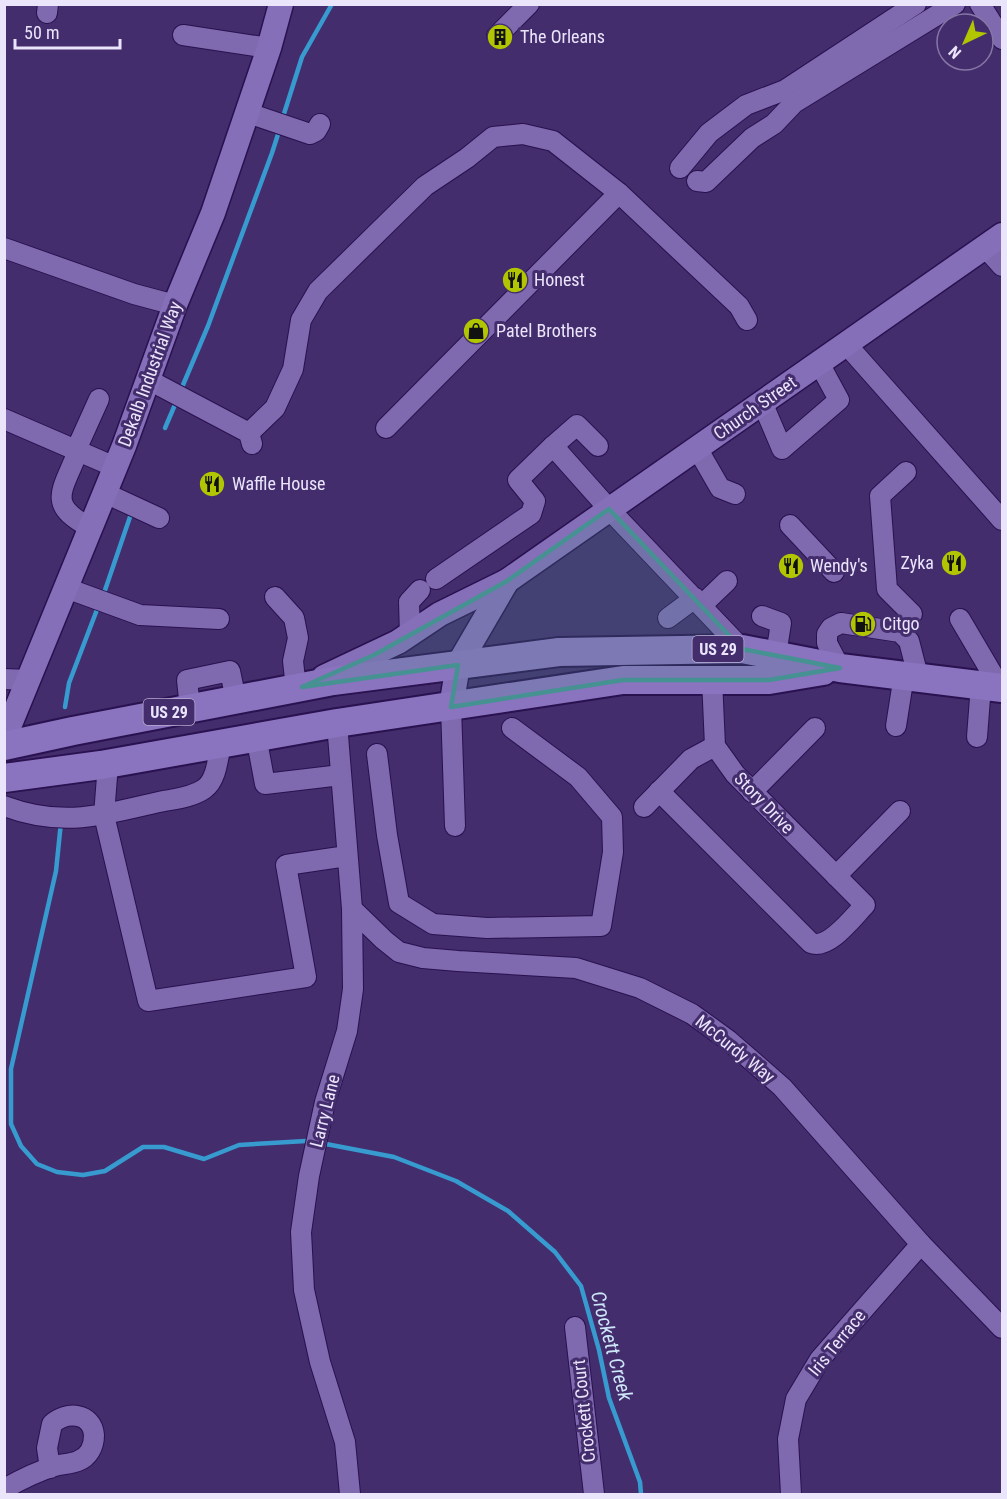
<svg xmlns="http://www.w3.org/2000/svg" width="1007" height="1499" font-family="'Roboto Condensed',sans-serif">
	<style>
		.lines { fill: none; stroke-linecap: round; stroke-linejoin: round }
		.stream { stroke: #389bd0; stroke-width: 4.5 }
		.minor-casing { stroke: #2a114f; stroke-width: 22 }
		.major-casing { stroke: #2a114f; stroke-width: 27 }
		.highway-casing { stroke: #2a114f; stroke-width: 32 }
		.minor { stroke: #7f69af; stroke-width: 20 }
		.major { stroke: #866fb9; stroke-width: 24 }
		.highway { stroke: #8a73bf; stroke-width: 28 }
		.marked { fill: #469292; fill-opacity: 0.2; stroke: #469292; stroke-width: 4.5; stroke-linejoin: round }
		.labels { text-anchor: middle; stroke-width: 6; stroke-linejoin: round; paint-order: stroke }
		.shield { fill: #432d6d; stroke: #b9aed1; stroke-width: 1.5 }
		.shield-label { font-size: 16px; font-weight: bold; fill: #ebe5fc }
		.poi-label { font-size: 18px; fill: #ebe5fc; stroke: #432d6d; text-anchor: start }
		.street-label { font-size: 18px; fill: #ebe5fc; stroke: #432d6d }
		.water-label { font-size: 20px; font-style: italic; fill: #cde7f8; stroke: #432d6d }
	</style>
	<rect width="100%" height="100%" fill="#432d6d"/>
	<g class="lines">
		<g class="stream">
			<polyline points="282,120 302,57 332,4"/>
			<polyline points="180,392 208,326 272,153 280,128"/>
			<polyline points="165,428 177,400"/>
			<polyline points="103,596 131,514"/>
			<polyline points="65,707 69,683 98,607"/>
			<polyline points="61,822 56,871 11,1069 11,1124 21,1146 37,1164 57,1172 83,1175 105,1171 143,1147 164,1147 204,1159 239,1145 306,1141"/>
			<polyline points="326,1144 394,1157 456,1181 508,1211 555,1252 581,1286 599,1350 609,1398 640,1482 641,1494"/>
		</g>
		<g class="minor-casing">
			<g id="minor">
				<polyline points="980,4 1002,39"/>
				<polyline points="47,13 48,4"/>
				<polyline points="183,35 269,48"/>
				<polyline points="497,36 529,4"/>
				<polyline points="248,113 310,134 316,131 320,124"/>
				<polyline points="680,168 709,133 746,105 785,90 916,4"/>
				<polyline points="697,181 706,182 752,138 774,124 794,103 955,4"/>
				<polyline points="985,247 1002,266"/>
				<polyline points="4,248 134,294 175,305"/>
				<polyline points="846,344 1002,520"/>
				<polyline points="147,379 249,433 252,444"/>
				<polyline points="762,402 782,449 839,400 819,363"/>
				<polyline points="4,419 115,467"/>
				<polyline points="386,428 619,193"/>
				<polyline points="249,433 275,408 293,369 301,320 318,291 425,186 467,158 493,137 523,134 553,141 619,193 739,306 747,320"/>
				<polyline points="553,446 577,425 598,446"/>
				<polyline points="697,448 720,488 735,494"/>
				<polyline points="76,450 99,399"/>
				<path d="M78,451c-15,40 -33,53 13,77"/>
				<polyline points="906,472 880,496 887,589 912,614"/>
				<polyline points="105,493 159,518"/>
				<polyline points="790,525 834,572"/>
				<polyline points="436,579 531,514 535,501 518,480 553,446 609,509 742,649"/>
				<polyline points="66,588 140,615 219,619"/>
				<polyline points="275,597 294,618 298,638 293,661 296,688"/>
				<polyline points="702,605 727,581"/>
				<polyline points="762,616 781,623 776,655"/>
				<polyline points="668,618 695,598"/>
				<polyline points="960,619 1000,687"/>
				<polyline points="410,635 409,602 420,590"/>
				<polyline points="840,668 827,643 827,634 831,628 841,623 900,632 909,641 918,676"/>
				<polyline points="4,679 29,680"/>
				<polyline points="451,707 455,826"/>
				<polyline points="190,708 187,680 230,671 236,700"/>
				<polyline points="337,723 352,909 353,989 347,1031 325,1102 309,1176 301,1232 304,1290 320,1362 345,1442 350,1494"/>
				<polyline points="896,726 904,675"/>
				<polyline points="256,736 265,784 341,775"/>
				<polyline points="977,737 981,685"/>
				<polyline points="377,754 387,835 399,903 433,924 487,928 601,926 613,852 612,817 578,777 512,728"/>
				<polyline points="108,764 104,815 148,1001 306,977 286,865 347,856"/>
				<path d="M659,791l152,152c18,7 42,-26 54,-38l-130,-131 -20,-28 -3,-67"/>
				<polyline points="752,792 815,728"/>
				<path d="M4,806c59,22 97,9 155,-4 14,-3 32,-4 45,-13 13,-9 14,-32 17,-46"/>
				<polyline points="644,807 691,759 715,746"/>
				<polyline points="836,876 900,811"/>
				<polyline points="352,909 384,940 399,952 423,958 458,961 576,968 640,988 692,1014 728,1040 782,1087 921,1244 1002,1328"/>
				<polyline points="575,1327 594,1494"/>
				<path d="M4,1489c16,-9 34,-18 51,-23 7,-2 16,-2 23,-5 11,-4 16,-15 16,-26 -2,-23 -28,-24 -42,-11l-5,24 3,20"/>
				<polyline points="791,1494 788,1439 796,1399 820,1359 921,1244"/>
			</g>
		</g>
		<g class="major-casing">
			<g id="major">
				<polyline points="324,677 398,642 440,614 507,581 1002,235"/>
				<polyline points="451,707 458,665 507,581"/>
				<polyline points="4,739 124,446 175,305 213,213 269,48 281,4"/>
			</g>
		</g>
		<g class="highway-casing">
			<g id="highway">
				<polyline points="4,746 73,731 333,681 559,652 742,649 840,668 1002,688"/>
				<polyline points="4,778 101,765 337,723 623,680 769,680 823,671"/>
			</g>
		</g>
		<use href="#minor" class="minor"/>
		<use href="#major" class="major"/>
		<use href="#highway" class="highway"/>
	</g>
	<path class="marked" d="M609,509l133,140 98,19 -71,12h-146l-172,27 7,-42 -156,22 72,-32 133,-74z"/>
	<defs>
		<g id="building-disc" transform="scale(1.35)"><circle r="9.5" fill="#b1c500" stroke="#432d6d"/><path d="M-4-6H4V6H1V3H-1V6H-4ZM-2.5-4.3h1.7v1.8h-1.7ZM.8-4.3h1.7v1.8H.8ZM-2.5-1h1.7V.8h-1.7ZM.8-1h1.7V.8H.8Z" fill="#111"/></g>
		<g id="restaurant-disc" transform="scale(1.35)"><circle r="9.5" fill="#b1c500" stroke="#432d6d"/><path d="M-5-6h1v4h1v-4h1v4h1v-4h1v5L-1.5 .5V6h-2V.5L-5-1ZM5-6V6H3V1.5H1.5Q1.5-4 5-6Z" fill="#111"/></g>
		<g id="shop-disc" transform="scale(1.35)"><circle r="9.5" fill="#b1c500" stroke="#432d6d"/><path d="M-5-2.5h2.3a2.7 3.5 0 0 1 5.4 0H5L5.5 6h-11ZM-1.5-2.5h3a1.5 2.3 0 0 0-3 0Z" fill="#111"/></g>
		<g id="fuel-disc" transform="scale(1.35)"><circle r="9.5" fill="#b1c500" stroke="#432d6d"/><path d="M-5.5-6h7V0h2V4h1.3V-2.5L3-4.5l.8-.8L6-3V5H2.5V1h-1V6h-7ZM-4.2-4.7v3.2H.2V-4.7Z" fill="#111"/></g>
	</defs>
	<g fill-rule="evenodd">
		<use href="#building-disc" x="500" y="37"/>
		<use href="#restaurant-disc" x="515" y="280"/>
		<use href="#shop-disc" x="476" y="331"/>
		<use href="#restaurant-disc" x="212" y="484"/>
		<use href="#restaurant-disc" x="954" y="563"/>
		<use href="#restaurant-disc" x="791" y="566"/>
		<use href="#fuel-disc" x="863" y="624"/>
	</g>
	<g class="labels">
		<g class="shield">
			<rect x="692.5" y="636" width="51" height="26" rx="4.5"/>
			<rect x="143.5" y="699" width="51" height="26" rx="4.5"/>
		</g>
		<g class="shield-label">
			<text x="718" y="655">US 29</text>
			<text x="169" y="718">US 29</text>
		</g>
		<g class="poi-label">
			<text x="520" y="43">The Orleans</text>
			<text x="534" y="286">Honest</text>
			<text x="496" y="337">Patel Brothers</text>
			<text x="232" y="490">Waffle House</text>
			<text x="934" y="569" text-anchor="end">Zyka</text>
			<text x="810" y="572">Wendy's</text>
			<text x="882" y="630">Citgo</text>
		</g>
		<g class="street-label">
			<text transform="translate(150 374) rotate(-70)" y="6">Dekalb Industrial Way</text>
			<text transform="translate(755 408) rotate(-35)" y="6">Church Street</text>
			<text transform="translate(764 803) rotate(46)" y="6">Story Drive</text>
			<text transform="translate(735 1049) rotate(39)" y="6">McCurdy Way</text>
			<text transform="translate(325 1111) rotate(-76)" y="6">Larry Lane</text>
			<text transform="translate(837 1343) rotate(-51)" y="6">Iris Terrace</text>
			<text transform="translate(584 1411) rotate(-96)" y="6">Crockett Court</text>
		</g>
		<g class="water-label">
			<text transform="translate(612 1346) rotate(75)" y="7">Crockett Creek</text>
		</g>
	</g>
	<rect width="1007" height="1499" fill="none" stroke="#ebe5fc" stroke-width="12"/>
	<g transform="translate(965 42) rotate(224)"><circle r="28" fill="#432d6d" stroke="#8677a6" stroke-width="1.5"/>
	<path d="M0-4.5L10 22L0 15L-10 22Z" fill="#b1c500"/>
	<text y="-9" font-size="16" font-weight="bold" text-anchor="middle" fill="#ebe5fc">N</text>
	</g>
	<path d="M15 39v9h105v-9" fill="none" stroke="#ebe5fc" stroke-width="3"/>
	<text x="24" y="39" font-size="18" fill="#ebe5fc" stroke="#432d6d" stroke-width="4.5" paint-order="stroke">50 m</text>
</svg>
